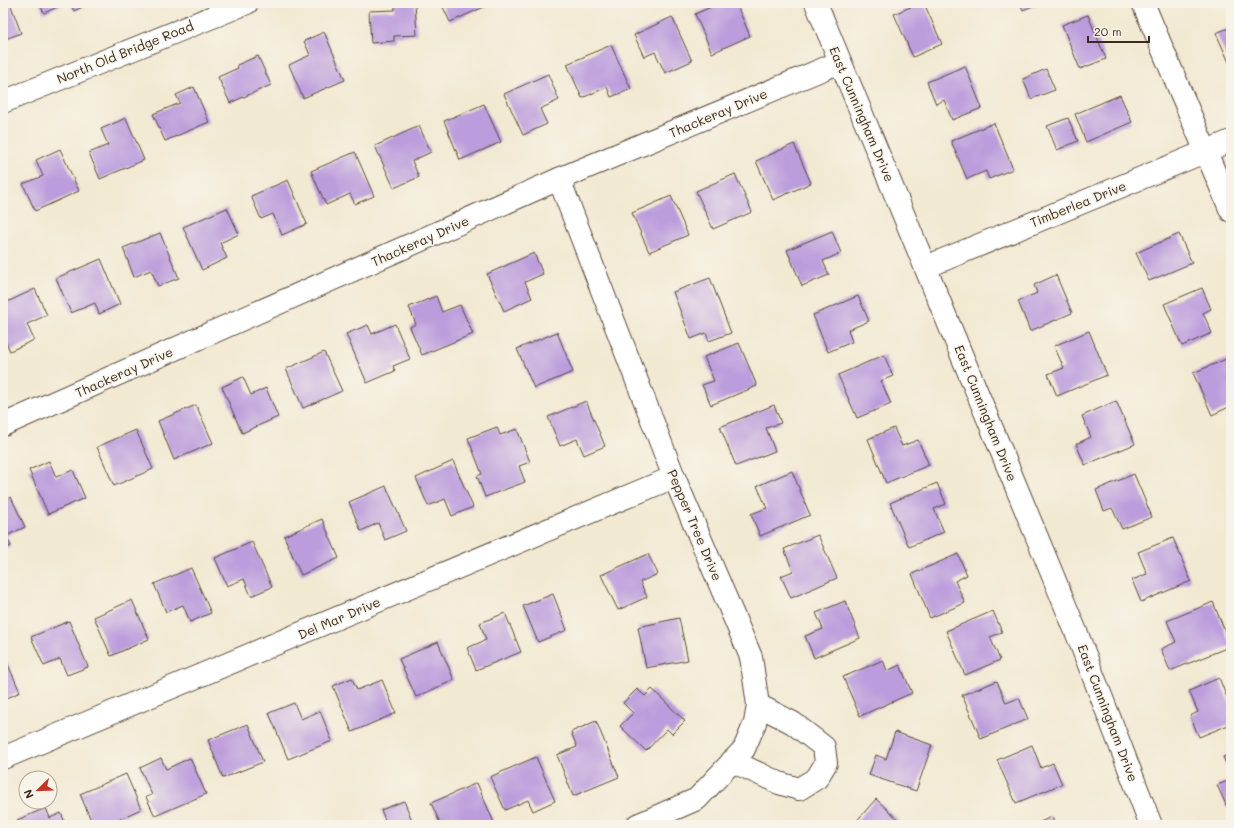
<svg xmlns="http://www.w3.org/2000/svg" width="1234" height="828" font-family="Mali,sans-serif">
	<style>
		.building { fill: #bb9cdc }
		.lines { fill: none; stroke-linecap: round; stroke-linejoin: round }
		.street-casing { stroke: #564739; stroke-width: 24 }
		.secondary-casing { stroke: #564739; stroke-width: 24 }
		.street { stroke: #fff; stroke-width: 22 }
		.secondary { stroke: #fff; stroke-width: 22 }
		.labels { text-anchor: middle; stroke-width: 3; stroke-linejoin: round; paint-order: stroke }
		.street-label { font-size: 13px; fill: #3b2a1e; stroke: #f7f3e8 }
	</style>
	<rect width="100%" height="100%" fill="#f7f3e8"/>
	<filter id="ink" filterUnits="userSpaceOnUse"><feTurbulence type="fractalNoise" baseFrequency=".025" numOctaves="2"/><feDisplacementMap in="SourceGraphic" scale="8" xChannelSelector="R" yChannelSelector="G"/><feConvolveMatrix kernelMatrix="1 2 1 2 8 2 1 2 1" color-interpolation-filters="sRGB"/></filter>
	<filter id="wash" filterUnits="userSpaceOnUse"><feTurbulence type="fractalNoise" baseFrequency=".012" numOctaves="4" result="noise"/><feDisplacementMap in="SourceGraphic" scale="16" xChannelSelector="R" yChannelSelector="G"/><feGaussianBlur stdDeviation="0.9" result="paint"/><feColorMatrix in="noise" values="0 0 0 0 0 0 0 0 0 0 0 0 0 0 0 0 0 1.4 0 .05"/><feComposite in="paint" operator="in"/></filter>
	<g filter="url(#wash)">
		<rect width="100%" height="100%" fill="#f2e9d2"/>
		<g id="blocks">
			<g class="building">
				<path d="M3,3H10L21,33L3,40Z"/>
				<path d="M39,3H66L44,13Z"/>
				<path d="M70,3H91L74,11Z"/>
				<path d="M395,3H415L417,35L394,36V41L371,43L369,11L395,10Z"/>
				<path d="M441,3H490L491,4L450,22Z"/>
				<path d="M720,3H736L750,36L712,53L695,14Z"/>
				<path d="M920,3H924L942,44L913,57L894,14Z"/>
				<path d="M1020,3H1040L1023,10Z"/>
				<path d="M1088,15L1106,59L1080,69L1062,25Z"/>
				<path d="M672,17L692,61L665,73L655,52L644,57L634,35Z"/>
				<path d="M1231,27V67L1216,33Z"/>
				<path d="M324,32L345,80L303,98L289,65L310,55L304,41Z"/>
				<path d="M611,45L631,89L611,97L607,87L582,98L567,64Z"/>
				<path d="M258,56L271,85L230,103L218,77L238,68L237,65Z"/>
				<path d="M965,66L982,108L952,120L944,100L936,104L927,82Z"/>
				<path d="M1046,69L1055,90L1031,99L1023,79Z"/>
				<path d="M548,74L559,100L540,109L547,124L523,135L504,94Z"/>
				<path d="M194,87L209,122L165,141L153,114L180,103L176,95Z"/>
				<path d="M1120,95L1132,122L1086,142L1075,114Z"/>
				<path d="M484,104L501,142L460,160L444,121Z"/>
				<path d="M126,118L144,160L100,179L89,153L108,145L101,129Z"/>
				<path d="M1068,118L1078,141L1057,150L1047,126Z"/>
				<path d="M994,123L1013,169L989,179L986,171L967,179L951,141Z"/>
				<path d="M419,126L431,152L412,161L419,177L394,188L375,146Z"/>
				<path d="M794,144L811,183L773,200L756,161Z"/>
				<path d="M60,149L79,191L35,211L23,184L43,176L36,160Z"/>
				<path d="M355,152L374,196L355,204L350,194L326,205L311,171Z"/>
				<path d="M735,174L752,212L713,229L696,191Z"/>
				<path d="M288,180L307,224L282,235L273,214L261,219L251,196Z"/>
				<path d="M671,196L688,235L649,252L632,213Z"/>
				<path d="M227,208L239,234L220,243L227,258L202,270L183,227Z"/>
				<path d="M832,231L841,253L823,261L829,275L802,286L787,250Z"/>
				<path d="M160,233L179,278L158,286L151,270L134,277L123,248Z"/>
				<path d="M1179,234L1192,263L1149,281L1136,253Z"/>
				<path d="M534,253L543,274L525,282L532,298L504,311L487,274Z"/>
				<path d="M101,259L120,304L99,314L95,303L71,313L56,278Z"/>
				<path d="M1056,275L1072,313L1030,331L1018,301L1037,293L1034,285Z"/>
				<path d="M710,278L731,333L709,341L706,333L691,339L673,292Z"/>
				<path d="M1202,288L1211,309L1203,313L1212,333L1182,346L1164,304Z"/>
				<path d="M35,289L47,315L27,324L34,340L10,351L3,336V304Z"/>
				<path d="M436,296L442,312L460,305L473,334L422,355L410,327L416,324L409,307Z"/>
				<path d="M858,296L869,321L848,330L852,342L828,352L813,315Z"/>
				<path d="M395,324L410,359L393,366L395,371L367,383L346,334L368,325L372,334Z"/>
				<path d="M1089,331L1107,375L1057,396L1048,374L1064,368L1054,346Z"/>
				<path d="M557,332L573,372L534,388L517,349Z"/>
				<path d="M739,343L757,386L711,405L702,385L714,381L704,357Z"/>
				<path d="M324,352L342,391L303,408L286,369Z"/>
				<path d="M884,355L893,376L881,381L891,404L857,418L838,375Z"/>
				<path d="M1231,357V406L1212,415L1193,373Z"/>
				<path d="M243,377L251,395L266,388L278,417L242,433L222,387Z"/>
				<path d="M586,401L605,446L584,455L577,439L560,446L548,417Z"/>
				<path d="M1116,401L1135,444L1085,465L1076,444L1091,437L1082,416Z"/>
				<path d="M196,405L213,443L174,460L158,421Z"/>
				<path d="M774,405L781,423L766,428L775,451L736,466L720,427Z"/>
				<path d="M497,427L500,435L517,429L530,462L519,466L525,482L485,497L477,476L482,474L468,438Z"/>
				<path d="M894,428L902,446L918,440L929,465L886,483L868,439Z"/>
				<path d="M136,430L153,469L114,486L97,447Z"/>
				<path d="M49,461L56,477L73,470L85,498L48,514L29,470Z"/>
				<path d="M453,461L473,507L452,516L445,499L428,506L416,478Z"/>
				<path d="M792,471L810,515L760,536L751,514L767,508L757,486Z"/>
				<path d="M1134,474L1152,517L1122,529L1112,508L1104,511L1096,490Z"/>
				<path d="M937,483L946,504L934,509L944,532L909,547L890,503Z"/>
				<path d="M386,486L406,531L385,540L378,523L361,531L349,502Z"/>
				<path d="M11,497L25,527L6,536L11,546L3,550V501Z"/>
				<path d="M322,519L339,558L301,575L284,536Z"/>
				<path d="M818,535L837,578L791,598L781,576L793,571L784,549Z"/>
				<path d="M1173,538L1191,581L1141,602L1132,580L1147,574L1138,552Z"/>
				<path d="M252,542L272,587L251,596L244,579L227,586L215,558Z"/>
				<path d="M648,554L658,574L640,582L647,597L618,610L601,575Z"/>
				<path d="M958,554L967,575L955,581L965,603L930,618L912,574Z"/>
				<path d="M191,568L211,613L190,622L183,605L166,612L154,584Z"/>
				<path d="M553,594L567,630L538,642L523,606Z"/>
				<path d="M132,600L149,639L111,656L94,617Z"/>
				<path d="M845,601L860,638L814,658L805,636L823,629L816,613Z"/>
				<path d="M1213,602L1231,646L1170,671L1161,649L1176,642L1167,621Z"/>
				<path d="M993,611L1002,632L990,637L1000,660L965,675L946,631Z"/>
				<path d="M505,613L521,652L476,670L467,648L486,640L480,623Z"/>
				<path d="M679,618L688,660L646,668L638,627Z"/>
				<path d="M69,621L88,667L67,675L60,659L44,666L31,637Z"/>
				<path d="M438,642L454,680L416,697L399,659Z"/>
				<path d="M3,653L20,692L3,700Z"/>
				<path d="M883,660L887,671L900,665L912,693L860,716L843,677Z"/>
				<path d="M352,678L357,690L382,680L396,713L352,732L333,686Z"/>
				<path d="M1219,678L1231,707V724L1199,737L1190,716L1198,712L1189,691Z"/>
				<path d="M997,681L1006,703L1019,698L1028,719L981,739L962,695Z"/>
				<path d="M637,689L645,696L652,689L685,721L672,734L667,729L646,751L620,726L633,713L623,703Z"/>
				<path d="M294,703L301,719L320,711L332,741L288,759L269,713Z"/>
				<path d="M596,721L619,777L573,796L557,755L577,747L571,732Z"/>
				<path d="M248,724L263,762L223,778L208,740Z"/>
				<path d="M895,732L932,745L916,791L869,775L876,755L886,759Z"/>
				<path d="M1032,745L1041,768L1053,763L1062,784L1016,803L997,760Z"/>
				<path d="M1231,754V775L1223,757Z"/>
				<path d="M536,757L555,801L533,811L528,800L505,810L490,777Z"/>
				<path d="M161,758L166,769L190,758L206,794L155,816L146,797L152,795L140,768Z"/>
				<path d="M126,774L141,809L106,825H93L80,794Z"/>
				<path d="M1231,780V805L1227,807L1217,785Z"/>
				<path d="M477,783L495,825H441L431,803Z"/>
				<path d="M876,799L904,825H853Z"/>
				<path d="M404,801L414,825H387L381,810Z"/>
				<path d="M46,808L50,818L61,813L66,825H19L17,820Z"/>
				<path d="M1052,817L1055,825H1033Z"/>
			</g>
		</g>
	</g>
	<g filter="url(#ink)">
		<use href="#blocks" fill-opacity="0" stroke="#564739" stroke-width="1"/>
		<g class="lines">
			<defs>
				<g id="street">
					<path d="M1143,3L1231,211"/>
					<path d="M3,102L247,3"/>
					<path d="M559,179L674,477L751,657L758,705L755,723L744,749L697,799L637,825"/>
					<path d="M926,267L1231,141"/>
					<path d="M3,425L559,179L840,62"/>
					<path d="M3,758L674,477"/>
					<path d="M732,761L779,783L799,789L817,778L826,763L824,747L793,723L758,705"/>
				</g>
				<path id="secondary" d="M816,3L1077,634L1151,825"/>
			</defs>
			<use href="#street" class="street-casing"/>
			<use href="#secondary" class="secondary-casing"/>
			<use href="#street" class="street"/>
			<use href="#secondary" class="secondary"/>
		</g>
	</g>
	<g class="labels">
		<g class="street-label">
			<text transform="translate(125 52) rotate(-22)" y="5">North Old Bridge Road</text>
			<text transform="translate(718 113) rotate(-23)" y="5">Thackeray Drive</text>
			<text transform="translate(862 114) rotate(67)" y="5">East Cunningham Drive</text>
			<text transform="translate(1078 204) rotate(-22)" y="5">Timberlea Drive</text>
			<text transform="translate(420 241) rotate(-24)" y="5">Thackeray Drive</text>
			<text transform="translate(124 372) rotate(-24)" y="5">Thackeray Drive</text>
			<text transform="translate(986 413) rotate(68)" y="5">East Cunningham Drive</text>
			<text transform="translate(695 525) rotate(67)" y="5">Pepper Tree Drive</text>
			<text transform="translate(339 618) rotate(-23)" y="5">Del Mar Drive</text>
			<text transform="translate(1108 713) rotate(69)" y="5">East Cunningham Drive</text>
		</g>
	</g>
	<rect width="1234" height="828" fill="none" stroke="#f7f3e8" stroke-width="16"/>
	<g transform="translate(38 790) rotate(247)"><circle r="19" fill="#f7f3e8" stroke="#aca397"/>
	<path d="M0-3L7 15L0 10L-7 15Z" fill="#c8321e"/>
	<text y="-6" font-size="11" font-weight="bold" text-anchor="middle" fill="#3b2a1e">N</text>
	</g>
	<path d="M1088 36v6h61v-6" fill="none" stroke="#3b2a1e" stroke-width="2"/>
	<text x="1094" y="36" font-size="12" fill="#3b2a1e" stroke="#f7f3e8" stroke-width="3" paint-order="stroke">20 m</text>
</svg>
